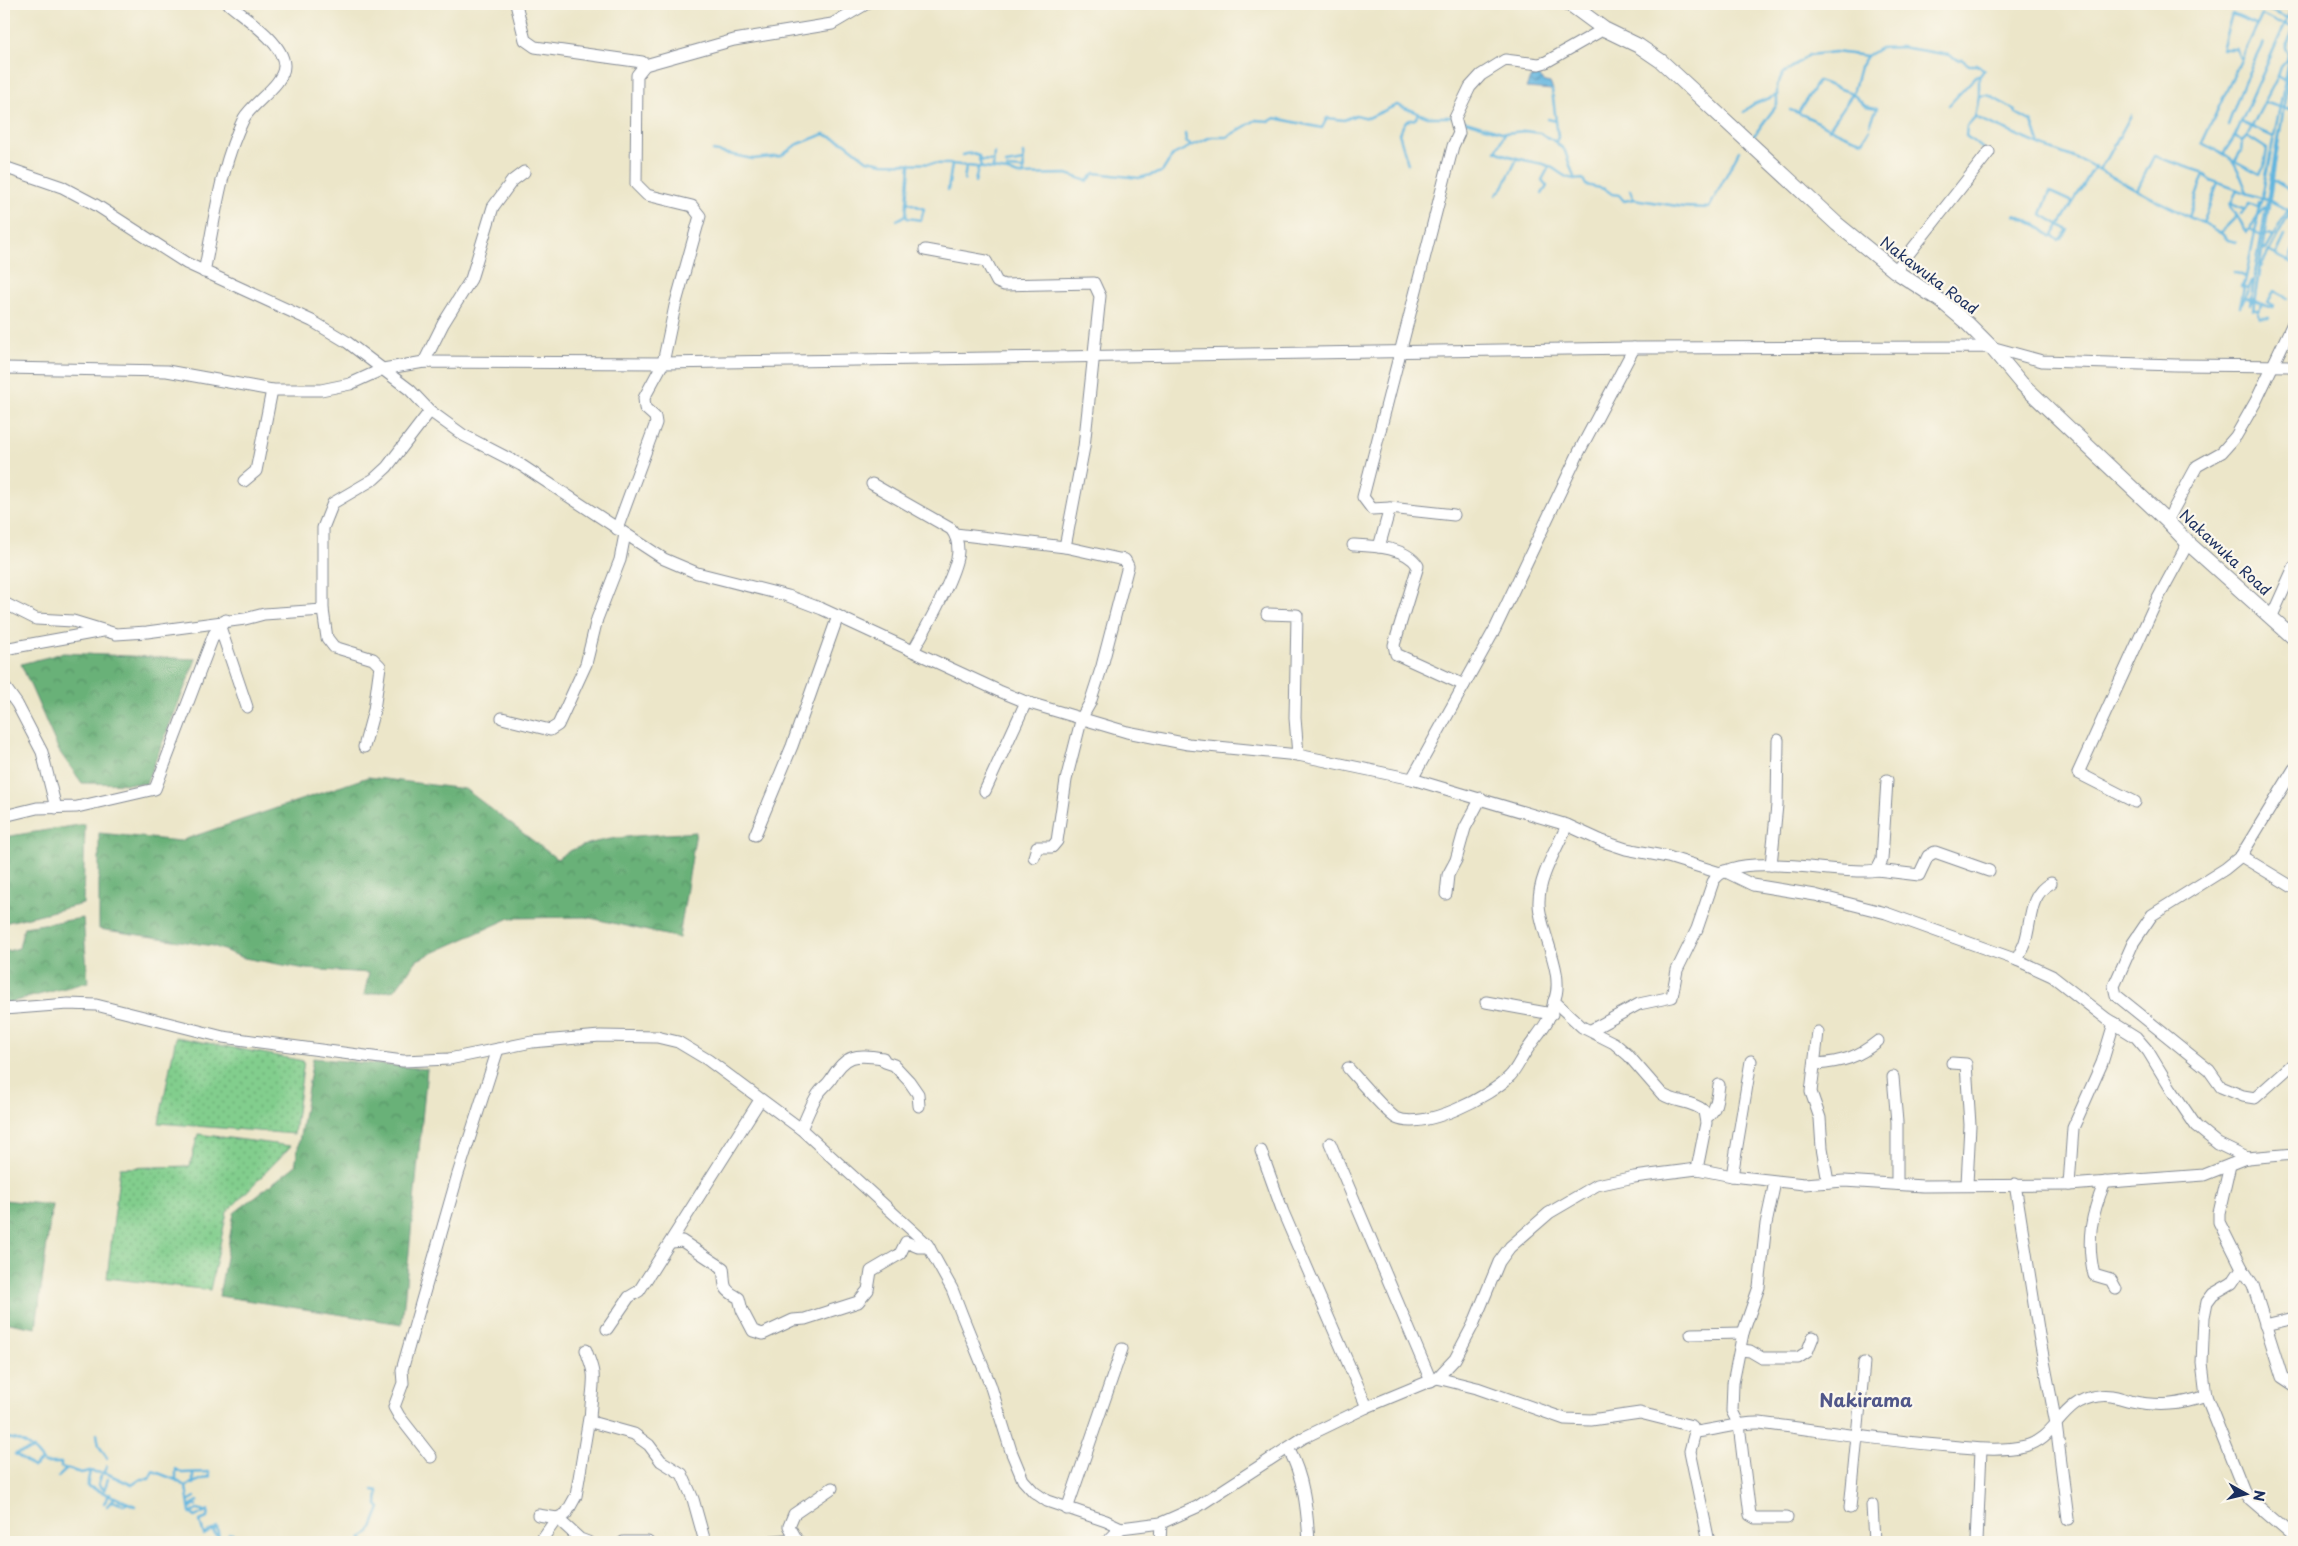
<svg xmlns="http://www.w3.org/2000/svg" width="2298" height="1546" font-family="'Playpen Sans',sans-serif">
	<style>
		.grass { fill: url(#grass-dots); stroke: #4e7e76 }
		.forest { fill: url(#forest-crowns); stroke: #42706b }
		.water { fill: url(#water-waves); stroke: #40729e }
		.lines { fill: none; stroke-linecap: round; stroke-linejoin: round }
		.stream { stroke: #64b6df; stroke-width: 2.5 }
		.minor-casing { stroke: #848a94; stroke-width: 13 }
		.major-casing { stroke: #848a94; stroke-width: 16 }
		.minor { stroke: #fff; stroke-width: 11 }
		.major { stroke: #fff; stroke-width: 14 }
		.labels { text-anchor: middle; stroke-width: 4.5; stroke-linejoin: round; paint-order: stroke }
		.street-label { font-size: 15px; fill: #1b2f5e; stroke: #fbf7ec }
		.quarter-label { font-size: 18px; font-weight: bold; fill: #51578a; stroke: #fbf7ec }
	</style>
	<defs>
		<pattern id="grass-dots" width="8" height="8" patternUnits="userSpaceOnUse" patternTransform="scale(1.25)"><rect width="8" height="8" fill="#82ce8d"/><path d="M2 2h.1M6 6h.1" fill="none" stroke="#6aa876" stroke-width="1.8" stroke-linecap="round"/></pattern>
		<pattern id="forest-crowns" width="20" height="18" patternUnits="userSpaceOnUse" patternTransform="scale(1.25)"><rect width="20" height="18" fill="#69b178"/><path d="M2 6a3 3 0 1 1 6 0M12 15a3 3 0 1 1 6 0" fill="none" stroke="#569066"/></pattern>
		<pattern id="water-waves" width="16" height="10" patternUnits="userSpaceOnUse" patternTransform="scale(1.25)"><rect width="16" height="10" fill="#64b6df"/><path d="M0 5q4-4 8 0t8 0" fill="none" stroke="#5294b8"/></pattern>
	</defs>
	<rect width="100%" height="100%" fill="#fbf7ec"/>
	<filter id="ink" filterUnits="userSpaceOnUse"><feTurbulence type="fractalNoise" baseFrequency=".02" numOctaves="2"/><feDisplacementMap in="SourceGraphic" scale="10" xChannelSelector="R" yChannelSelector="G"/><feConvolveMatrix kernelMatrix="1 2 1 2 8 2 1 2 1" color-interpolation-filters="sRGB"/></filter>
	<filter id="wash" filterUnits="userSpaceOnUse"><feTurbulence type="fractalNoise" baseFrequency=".0096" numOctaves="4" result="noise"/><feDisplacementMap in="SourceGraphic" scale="20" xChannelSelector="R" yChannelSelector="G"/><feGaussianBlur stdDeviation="1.12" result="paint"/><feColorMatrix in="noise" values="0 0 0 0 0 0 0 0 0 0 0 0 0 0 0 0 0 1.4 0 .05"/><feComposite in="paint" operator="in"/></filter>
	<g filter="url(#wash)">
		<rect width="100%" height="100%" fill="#ece6c9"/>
		<g class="grass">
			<path d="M176,1037L304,1061L294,1134L159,1123Z"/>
			<path d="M198,1134L291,1146L227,1212L210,1290L107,1278L120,1168L190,1166Z"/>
		</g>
		<g class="forest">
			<path d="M63,653L196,659L146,784L82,783L59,751L21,664Z"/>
			<path d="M368,777L465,789L557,859C590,833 655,836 696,832L679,938L586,917L510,918L417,960L395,990L364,995L369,973L306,969L244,958L213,946L99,929V833L180,841Z"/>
			<path d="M85,824L83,904L4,923V837Z"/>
			<path d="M83,918L88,982L4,1004V952L19,948L24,927Z"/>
			<path d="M313,1058L427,1069L402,1324L219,1296L234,1213L295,1166Z"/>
			<path d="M4,1200L52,1205L36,1328L4,1322Z"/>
		</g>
		<path class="water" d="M1538,75L1545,82L1550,83L1553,90L1526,88L1530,78Z"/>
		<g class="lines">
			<g class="stream">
				<path d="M2270,4L2267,9L2287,18"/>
				<path d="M2293,4L2285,24L2294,28"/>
				<path d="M2240,58L2236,49H2222L2232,14L2258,25"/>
				<path d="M2287,60L2288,54L2285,48L2294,28"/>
				<path d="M2278,76L2281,67L2287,60"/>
				<path d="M1552,90L1558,137L1556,142L1565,151L1575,180"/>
				<path d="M2264,102L2289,110L2294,99"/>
				<path d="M1949,105L1977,75L1979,77"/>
				<path d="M1790,110C1816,118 1836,135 1863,141L1870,129"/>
				<path d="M2289,110L2294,113"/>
				<path d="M1744,112C1756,99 1764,102 1777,95"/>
				<path d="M1798,113L1818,81L1852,93L1865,106L1877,108L1870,125"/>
				<path d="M1975,117L1979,96"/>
				<path d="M1459,119C1475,124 1489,128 1505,133L1496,151C1511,158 1527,161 1543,164C1558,167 1563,182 1583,179L1586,185L1605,189L1612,194L1619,195L1624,201L1634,199L1683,207L1709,208L1739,151"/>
				<path d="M1548,119L1556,121"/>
				<path d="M2241,122L2274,137"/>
				<path d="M2228,125L2244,82L2263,43"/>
				<path d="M1829,129L1853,93L1860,67L1867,56"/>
				<path d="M1505,133L1525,131L1540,133L1556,142"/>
				<path d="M1185,134L1186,142L1192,146"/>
				<path d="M2235,136L2242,141L2241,151L2235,161L2260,174L2264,167L2267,149L2247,136L2242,141"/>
				<path d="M2247,136L2278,76L2294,86"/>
				<path d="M1752,138L1777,105V85L1784,73L1809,55L1835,52L1867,56L1880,48L1901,47L1949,55L1959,60L1961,59L1969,65H1978L1984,70L1979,77V96L1988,95L2015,110L2016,113L2032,122L2040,145L2085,162L2137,190L2154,156L2202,172L2210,180L2272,202L2294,213"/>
				<path d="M1985,150L1966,136L1967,126L1975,117L2040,145"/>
				<path d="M713,151L753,159L781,156L796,145L824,134L845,143L867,160L883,163L952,164L1008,171L1018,175L1067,174L1087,181L1095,173L1139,178L1162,172L1173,155L1193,145L1211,137H1227L1256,120L1270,121L1275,118L1322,128L1327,118L1344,120L1356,115L1368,118L1397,105L1428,117H1451"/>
				<path d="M1023,153L1024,175"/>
				<path d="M2223,154L2235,136L2285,24L2278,23L2262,15L2202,143C2210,148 2223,152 2230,158C2238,165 2243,184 2248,194"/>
				<path d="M963,155L970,153L979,156L981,168"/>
				<path d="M979,160L993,161"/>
				<path d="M1006,164L1023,161"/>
				<path d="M1408,164L1399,133L1406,121L1415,119L1418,114"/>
				<path d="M1007,168L1022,169"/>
				<path d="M993,169L994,153"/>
				<path d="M2099,169L2107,159L2131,115"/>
				<path d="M964,180L966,167"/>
				<path d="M2273,180L2294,193"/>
				<path d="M975,182L978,168"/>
				<path d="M948,190L952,164"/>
				<path d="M1630,190L1633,198"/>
				<path d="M2137,190L2189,217L2204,174"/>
				<path d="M2237,190L2230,205L2247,232L2265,207"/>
				<path d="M1542,194L1547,186L1542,180L1549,167"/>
				<path d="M1496,195L1503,187L1517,159"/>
				<path d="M2231,203L2245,209"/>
				<path d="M2241,214L2249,203L2258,207L2259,202"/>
				<path d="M906,215L907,218L921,220L924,209L907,202"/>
				<path d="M2015,215L2038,226L2052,237L2095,166"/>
				<path d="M2189,217L2203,223L2218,183"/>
				<path d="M897,220L906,215L910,165"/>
				<path d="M2204,223L2220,233L2237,216"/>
				<path d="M2250,229L2263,236L2268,234L2273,236"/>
				<path d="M2221,233L2228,240L2236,242"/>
				<path d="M2053,237L2059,240L2068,230L2041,214L2050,192L2072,202"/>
				<path d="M2263,249L2265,250L2288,210"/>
				<path d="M2270,252L2294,264"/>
				<path d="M2276,255L2285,236"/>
				<path d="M2289,261L2294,247"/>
				<path d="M2261,266L2291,211"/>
				<path d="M2234,272L2246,277"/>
				<path d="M2244,282L2241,286L2249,288"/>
				<path d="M2245,297L2272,308L2273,305L2268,302L2274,291L2287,298"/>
				<path d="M2253,299L2250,304L2279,130"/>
				<path d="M2242,303L2252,281"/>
				<path d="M2263,304L2258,311L2260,318H2269"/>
				<path d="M2240,307L2290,56"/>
				<path d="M2259,310H2253L2294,39"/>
				<path d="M97,1434L99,1446L107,1458"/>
				<path d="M4,1438C22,1438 34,1448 44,1463H61V1467L81,1473L89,1471L108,1474L132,1485L141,1479H149L153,1471L176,1480L186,1487L190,1512L195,1517L208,1510L207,1518L200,1521L204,1535L212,1530L219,1538L220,1542"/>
				<path d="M34,1449L15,1454L33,1467L42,1460"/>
				<path d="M90,1471L87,1486C104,1493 118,1498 135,1506"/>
				<path d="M103,1473L107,1466"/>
				<path d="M193,1474V1484"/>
				<path d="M101,1476L98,1485L104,1490L108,1479"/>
				<path d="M58,1477L67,1469"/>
				<path d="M176,1480V1469L182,1473L209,1472L210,1476L185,1486"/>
				<path d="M112,1501L124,1505L128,1503"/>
				<path d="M188,1501L195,1497"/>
				<path d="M104,1503L110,1494"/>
				<path d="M107,1506L115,1497"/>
				<path d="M189,1506L198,1501"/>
				<path d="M189,1508L196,1505"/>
				<path d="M192,1513L198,1509L204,1511"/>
				<path d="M213,1531L217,1527L219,1538"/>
				<path d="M228,1541L229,1534H233L232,1536"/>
				<path d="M228,1541L236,1537"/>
				<path d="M365,1542L361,1538L370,1533L380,1508L377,1505L378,1491L373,1490"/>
			</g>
		</g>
	</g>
	<g filter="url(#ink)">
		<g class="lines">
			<defs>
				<g id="minor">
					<path d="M516,4L525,40L535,47L642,62L645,65"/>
					<path d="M4,167L62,187L96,205L186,263L312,321L347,342L410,390L430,411L463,435L521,465L664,559L697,573L788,596L822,609L999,691L1026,702L1127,732L1188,744L1298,755L1412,779L1567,825L1602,841L1626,849L1668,857L1720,873L1724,871L1753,885L1815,895L1886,913L2017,960L2052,976L2107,1019L2136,1037L2148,1051L2171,1089L2196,1126L2218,1144L2247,1158"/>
					<path d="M925,250L986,261L997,282L1004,285L1094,283L1100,296L1084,447L1065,547L1119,559L1125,560L1128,566L1102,666L1090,703L1082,717L1066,780L1057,841L1052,847H1037L1034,857"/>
					<path d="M1895,271L1989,152"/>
					<path d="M204,272C215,220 220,166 244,118C253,102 285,84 284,65C283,42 245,18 229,4"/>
					<path d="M424,362L443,324L471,279L493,207L512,181L524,172"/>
					<path d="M4,368L167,371L272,390H321L350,384L383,369L424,362L663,363L1634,348L1991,347L2042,361L2176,365L2294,366"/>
					<path d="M244,481L256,471L272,390"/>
					<path d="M872,484L951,529C956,535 958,542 958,551C957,574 925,630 913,651"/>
					<path d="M1454,515L1390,508L1372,509L1363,497L1453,146L1459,133L1455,118L1470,87L1481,75L1505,60L1539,64L1546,62L1604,29"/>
					<path d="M2167,521L2197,466L2222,452L2236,436L2256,401L2294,321"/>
					<path d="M617,529L656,423L655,417L645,408L644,398L663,363L675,306L700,216L692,206L647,195L636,184L637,75L645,65L734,40L832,24L866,4"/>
					<path d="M955,534L1065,547"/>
					<path d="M1353,545C1374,546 1406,547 1418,566L1394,645L1396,654L1464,685"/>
					<path d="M1379,547L1390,508"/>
					<path d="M4,603L36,619L73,621L116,634L147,632L245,619L264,614L323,610"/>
					<path d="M1267,614L1297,615L1295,718L1298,755"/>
					<path d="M2271,618L2294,567"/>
					<path d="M220,627L247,707"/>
					<path d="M4,649L103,631"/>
					<path d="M4,686L17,704L42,752L56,808"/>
					<path d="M502,718L550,730L558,725L586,664L597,619L620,560L625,534"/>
					<path d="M364,747L374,710L380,666L373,659L334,647L327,638L323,610V528L333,503L374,479L387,467L430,411"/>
					<path d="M2294,769L2241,856L2225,869L2152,915L2133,943L2114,986L2116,995L2209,1070L2221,1087L2243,1096L2255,1098L2294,1063"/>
					<path d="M1412,779L1495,629L1579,452L1634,348"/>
					<path d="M985,791L1026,702"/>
					<path d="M2135,802L2078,773L2156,602L2188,543"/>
					<path d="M4,816L37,808L77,807L155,789L214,634L226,620"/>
					<path d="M1567,825C1557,849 1538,877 1539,904C1540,933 1566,974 1554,1001L1582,1027L1614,1043L1628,1055L1662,1094C1675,1103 1691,1100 1704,1111L1706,1123L1697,1169"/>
					<path d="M755,835L792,746L838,616"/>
					<path d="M2241,856L2294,888"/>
					<path d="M1771,865L1777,805L1778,740"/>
					<path d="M1877,870L1919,875L1928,856L1935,852L1989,871"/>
					<path d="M1446,894L1448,875L1456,860L1465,828L1481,798"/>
					<path d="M2017,960C2019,954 2023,948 2025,942C2032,921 2028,895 2051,883"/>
					<path d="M1486,1002L1552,1014"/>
					<path d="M4,1009L68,1004L96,1005L223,1037L403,1061L449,1059L532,1042L600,1036L657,1037L678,1042L708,1060L801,1129L927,1244L952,1289L962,1315L990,1384L1011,1451L1023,1480L1034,1492L1047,1501L1106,1521L1121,1528L1161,1523L1197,1507L1303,1438L1367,1407L1437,1378L1455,1359L1473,1325L1499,1262L1510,1247L1549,1213L1597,1185L1634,1177L1697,1169L1732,1176L1804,1184L1844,1181L1923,1186L2069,1185L2204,1175L2247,1158L2294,1154"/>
					<path d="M1591,1030L1639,1004L1672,997L1677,970L1697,929L1713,882C1731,847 1842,877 1877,870L1882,860L1887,780"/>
					<path d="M1818,1032L1811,1092L1820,1118L1822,1148L1828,1182"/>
					<path d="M1952,1063L1966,1064L1970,1125L1967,1184"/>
					<path d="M1816,1064C1842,1062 1857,1058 1878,1041"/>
					<path d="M1348,1068C1356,1077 1388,1114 1396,1118C1424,1131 1491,1096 1510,1076C1517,1069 1521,1058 1527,1050C1538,1033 1551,1022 1554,1001"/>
					<path d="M1893,1077L1897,1122V1184"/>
					<path d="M1707,1117C1717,1110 1717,1097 1719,1085"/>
					<path d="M801,1129C807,1117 811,1104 818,1094C822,1088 828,1084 831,1079C846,1054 855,1054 883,1058L885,1062L894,1065L909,1081L918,1094L919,1106"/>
					<path d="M1330,1143L1431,1381"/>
					<path d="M1261,1151L1283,1212L1367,1407"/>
					<path d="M2230,1165L2219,1213V1222L2242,1268L2232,1283L2213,1294L2207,1302L2204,1317L2202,1363L2206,1396L2244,1491L2251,1500L2294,1537"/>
					<path d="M1732,1176L1751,1061"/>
					<path d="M1775,1182L1766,1224L1759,1287L1743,1333L1733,1383L1732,1411L1739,1425L1750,1515L1755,1518H1787"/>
					<path d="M2105,1182C2091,1215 2086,1240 2094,1275L2111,1280L2116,1289"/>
					<path d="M2015,1184L2039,1335L2056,1424L2068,1519"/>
					<path d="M2069,1185L2073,1128L2102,1063L2114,1023"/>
					<path d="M672,1242L682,1241L723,1268C726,1285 720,1288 739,1298L742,1310L753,1331L763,1334L793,1320L805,1319L858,1302L868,1290L871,1271L900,1254L906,1242L918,1247H929"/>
					<path d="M2242,1268L2253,1285L2282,1377L2294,1385"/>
					<path d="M2265,1325L2294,1318"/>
					<path d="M607,1329L629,1297L639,1291L760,1100"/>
					<path d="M1691,1334L1743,1333"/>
					<path d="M586,1350C588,1357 592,1365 593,1373C595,1385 588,1415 591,1422L634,1434L649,1445L661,1461L682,1474L693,1499L705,1542"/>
					<path d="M1740,1350L1750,1351L1762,1358H1798L1807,1352L1813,1337"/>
					<path d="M1437,1378L1477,1388L1565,1419L1591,1420L1640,1413L1692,1426L1695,1432C1717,1430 1739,1422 1760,1423C1823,1431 1886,1441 1949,1446C1974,1448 1999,1452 2025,1446C2057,1438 2061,1400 2098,1396C2111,1394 2119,1398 2131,1401C2158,1407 2180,1405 2206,1396"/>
					<path d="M1695,1432L1690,1451L1709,1542"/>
					<path d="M1288,1448C1304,1477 1307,1509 1309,1542"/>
					<path d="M431,1457L399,1416L394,1407L403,1383L402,1370L458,1174L498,1049"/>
					<path d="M1872,1505L1874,1542"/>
					<path d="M1850,1508L1864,1363"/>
					<path d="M1067,1509L1122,1349"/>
					<path d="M538,1515L557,1518L580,1539L588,1542"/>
					<path d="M797,1540L789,1526L794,1514L832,1488"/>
					<path d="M540,1542L557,1518L566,1514L576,1496L589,1418"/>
					<path d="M623,1542H648"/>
					<path d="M765,1542L793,1539L800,1542"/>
					<path d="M1107,1542L1121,1528"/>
					<path d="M1160,1542L1161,1523"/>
					<path d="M1977,1542L1981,1450"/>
				</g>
				<path id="major" d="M1570,4L1604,29L1639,46L1661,61L1837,224L1895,271L1941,301L1967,323L1991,347L2021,383L2167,521L2188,543L2294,638"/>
			</defs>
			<use href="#minor" class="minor-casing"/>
			<use href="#major" class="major-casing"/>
			<use href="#minor" class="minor"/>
			<use href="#major" class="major"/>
		</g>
	</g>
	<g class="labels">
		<g class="street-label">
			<text transform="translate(1929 276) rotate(37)" y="5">Nakawuka Road</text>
			<text transform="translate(2225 553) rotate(43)" y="5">Nakawuka Road</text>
		</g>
		<g class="quarter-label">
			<text x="1866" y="1407">Nakirama</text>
		</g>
	</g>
	<rect width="2298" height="1546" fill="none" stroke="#fbf7ec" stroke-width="20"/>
	<g transform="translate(2246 1494) rotate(98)" stroke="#fbf7ec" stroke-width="4" paint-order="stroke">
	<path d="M0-4L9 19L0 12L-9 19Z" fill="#1b2f5e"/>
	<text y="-8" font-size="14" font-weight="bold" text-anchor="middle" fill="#1b2f5e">N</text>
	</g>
</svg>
